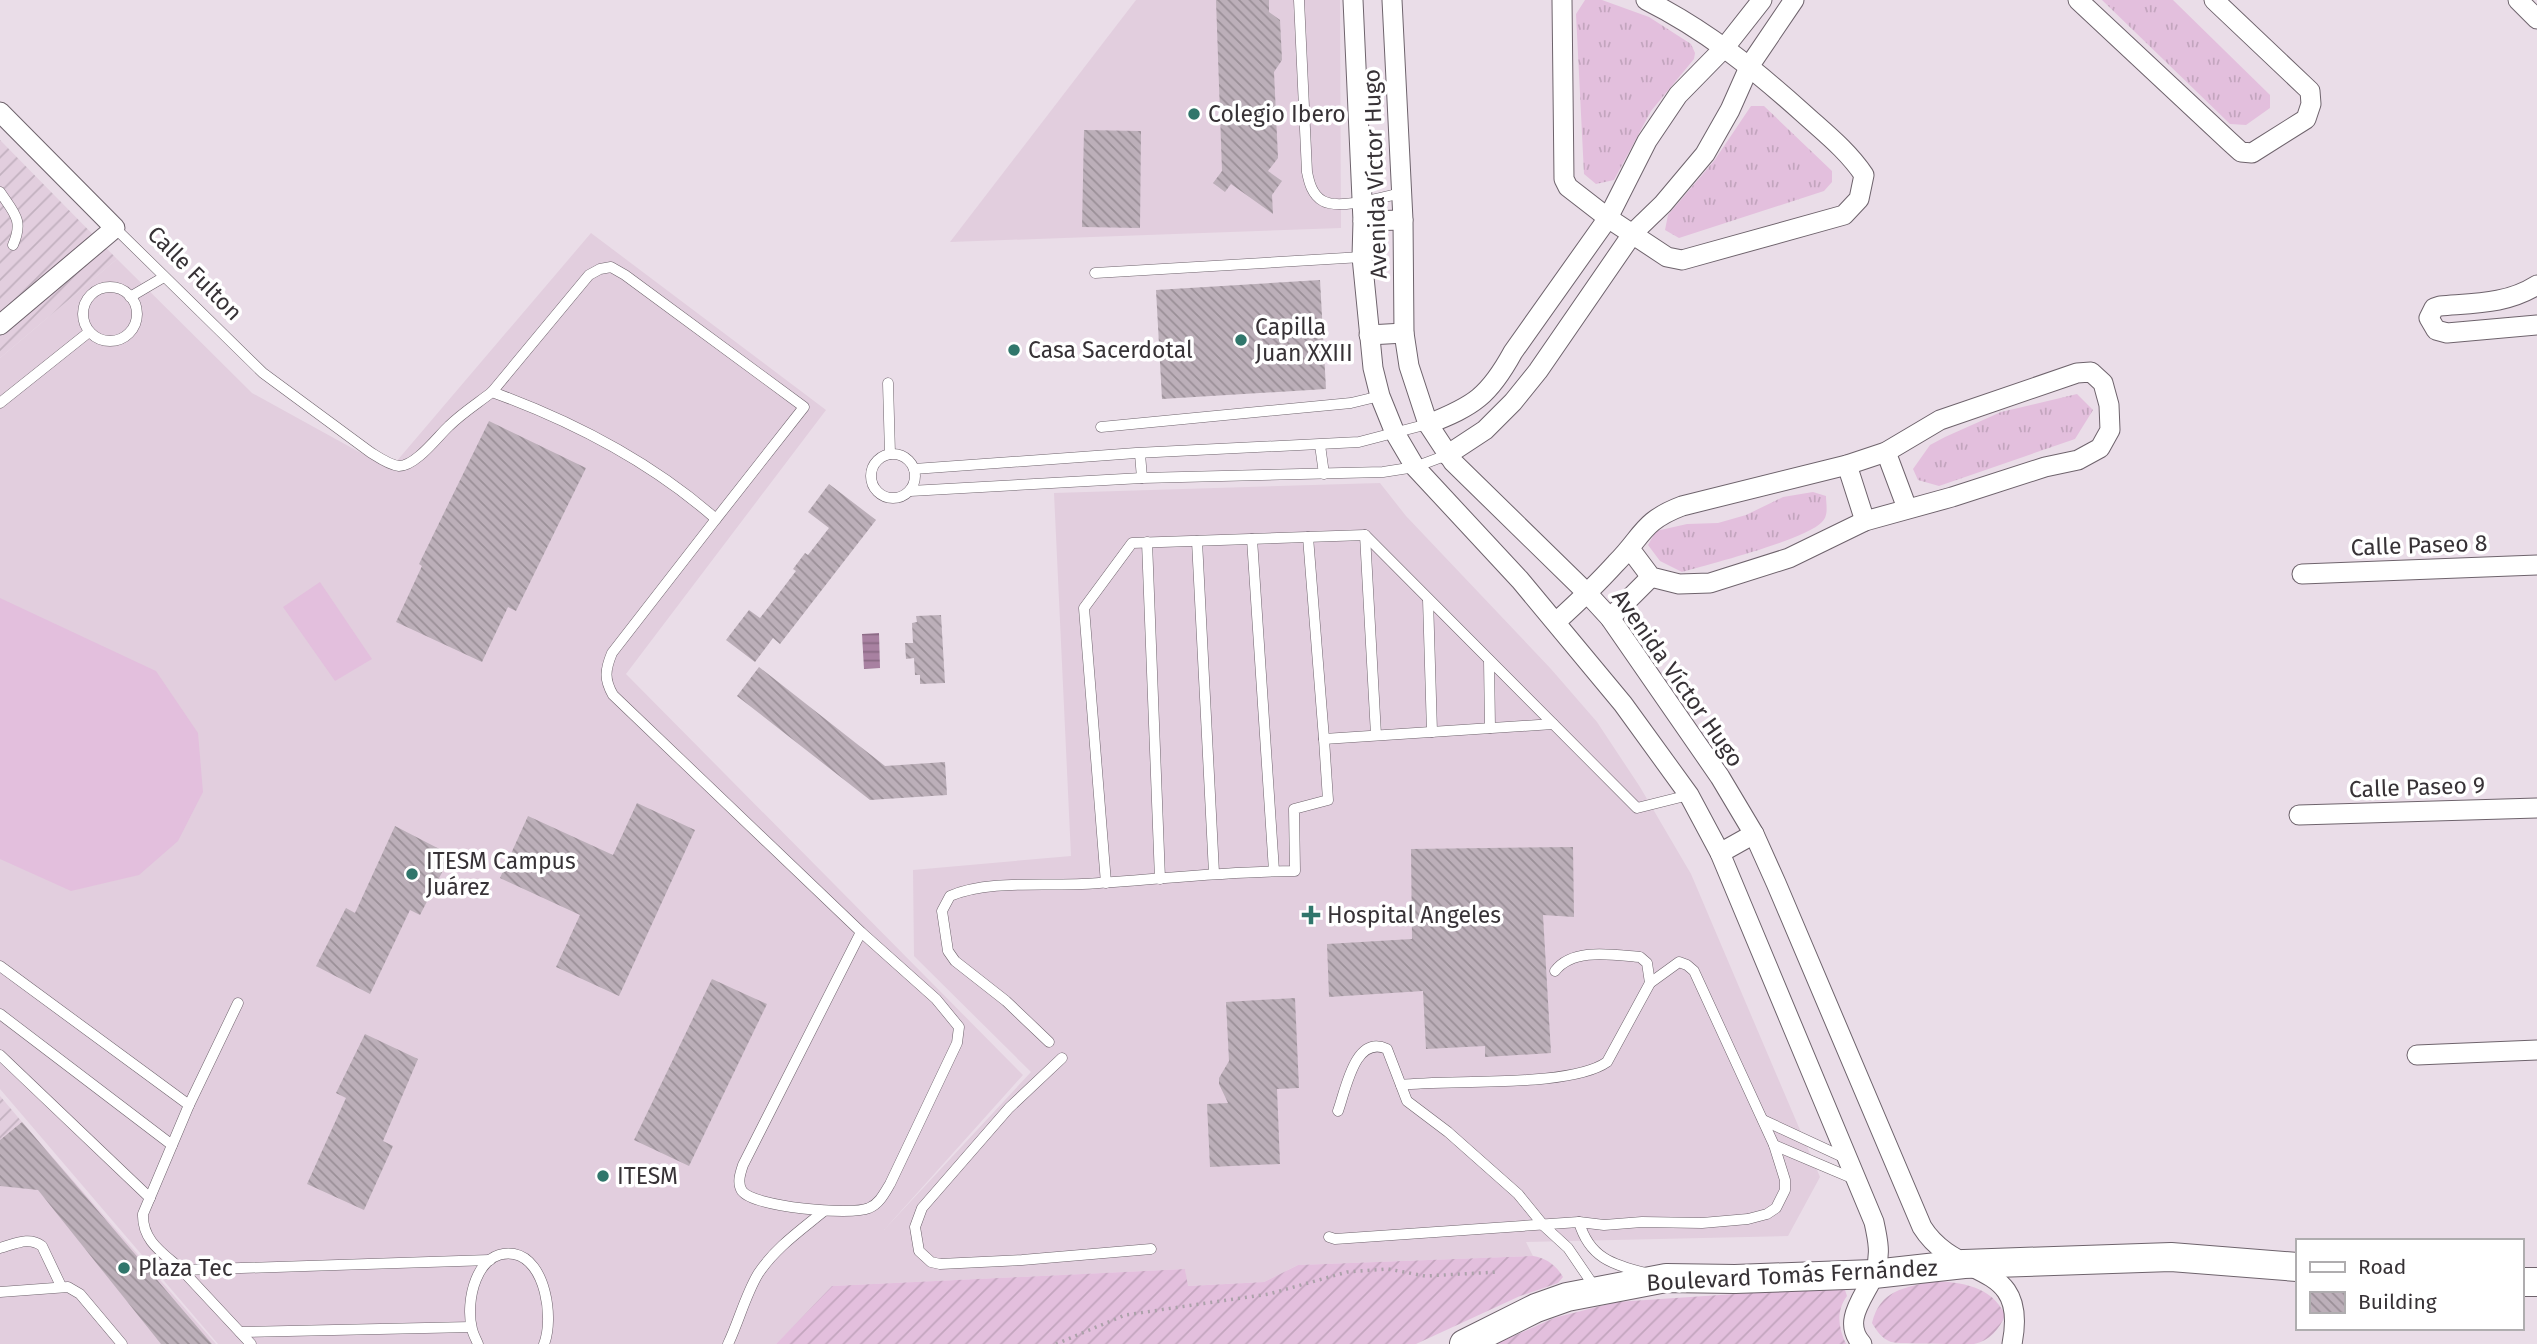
<svg xmlns="http://www.w3.org/2000/svg" width="2537" height="1344" font-family="'Fira Sans',sans-serif">
	<style>
		.built { fill: #e2cede }
		.industrial { fill: url(#industrial-furrows) }
		.grass { fill: url(#grass-tufts) }
		.garden { fill: url(#garden-furrows) }
		.pitch { fill: #e3bfdd }
		.water { fill: url(#water-rules) }
		.building { fill: url(#building-back-hatch) }
		.lines { fill: none; stroke-linecap: round; stroke-linejoin: round }
		.service-casing { stroke: #6e636c; stroke-width: 11 }
		.minor-casing { stroke: #6e636c; stroke-width: 21 }
		.secondary-casing { stroke: #6e636c; stroke-width: 30 }
		.path { stroke: #aca1aa; stroke-width: 3.5; stroke-dasharray: 2 5; stroke-linecap: butt }
		.service { stroke: #fff; stroke-width: 10 }
		.minor { stroke: #fff; stroke-width: 19 }
		.secondary { stroke: #fff; stroke-width: 28 }
		.poi-dot { fill: #30766b; stroke: #fff; stroke-width: 2.5 }
		.labels { text-anchor: middle; stroke-width: 7; stroke-linejoin: round; paint-order: stroke }
		.poi-label { font-size: 23px; fill: #373236; stroke: #fff; text-anchor: start }
		.street-label { font-size: 23px; fill: #373236; stroke: #fff }
	</style>
	<defs>
		<pattern id="industrial-furrows" width="10" height="10" patternUnits="userSpaceOnUse" patternTransform="scale(1.75)"><rect width="10" height="10" fill="#e2cede"/><path d="M-1 1l2-2M0 10L10 0M9 11l2-2" fill="none" stroke="#c2b1bf"/></pattern>
		<pattern id="grass-tufts" width="24" height="20" patternUnits="userSpaceOnUse" patternTransform="scale(1.75)"><rect width="24" height="20" fill="#e3bfdd"/><path d="M3 7l-1-3M5 7V3M7 7l1-3M15 17l-1-3M17 17v-4M19 17l1-3" fill="none" stroke="#c3a5be"/></pattern>
		<pattern id="garden-furrows" width="10" height="10" patternUnits="userSpaceOnUse" patternTransform="scale(1.75)"><rect width="10" height="10" fill="#e3bfdd"/><path d="M-1 1l2-2M0 10L10 0M9 11l2-2" fill="none" stroke="#c3a5be"/></pattern>
		<pattern id="water-rules" width="6" height="5" patternUnits="userSpaceOnUse" patternTransform="scale(1.75)"><rect width="6" height="5" fill="#a881a1"/><path d="M0 2.5h6" fill="none" stroke="#8a6a84"/></pattern>
		<pattern id="building-back-hatch" width="6" height="6" patternUnits="userSpaceOnUse" patternTransform="scale(1.75)"><rect width="6" height="6" fill="#bcafb9"/><path d="M-1 5l2 2M0 0l6 6M5-1l2 2" fill="none" stroke="#9a8f97"/></pattern>
	</defs>
	<rect width="100%" height="100%" fill="#eadde8"/>
	<g class="built">
		<path d="M1136,0H1340L1341,228L950,242Z"/>
		<path d="M591,233L826,410L626,674L1023,1075L884,1230L1031,1072L914,956L913,870L1071,856L1054,493L1380,483L1406,516L1551,669L1597,722L1640,787L1691,874L1820,1177L1788,1236L1526,1242L1533,1256L1298,1265L1264,1282L1187,1286L1185,1269L832,1286L776,1344H218L0,1089V358L117,259L252,393L390,469Z"/>
		<path d="M22,1122L216,1344H0V1140Z"/>
	</g>
	<g class="industrial">
		<path d="M0,140L117,259L0,358Z"/>
		<path d="M0,1096L22,1122L0,1140Z"/>
	</g>
	<g class="grass">
		<path d="M1585,0H1602L1649,17L1691,44L1695,53L1694,59L1651,111L1614,180L1596,184L1584,174L1576,14Z"/>
		<path d="M2102,0H2173L2270,95V108L2246,125L2230,124Z"/>
		<path d="M1751,106H1764L1832,171V182L1824,191L1679,238L1665,230L1668,215L1714,161Z"/>
		<path d="M2077,394L2093,410L2075,439L1939,486L1918,480L1913,469L1930,445L1945,437L2001,412Z"/>
		<path d="M1813,492L1826,496C1826,505 1829,515 1822,522C1805,540 1710,564 1682,572L1660,561L1648,545L1656,531L1687,524L1718,523L1746,515L1783,497Z"/>
	</g>
	<g class="garden">
		<path d="M1533,1256C1546,1258 1556,1265 1563,1277L1558,1283L1520,1296L1416,1344H776L832,1286L1185,1269L1188,1286L1264,1282L1298,1265Z"/>
		<path d="M1933,1281C1961,1282 1992,1286 2005,1315C2000,1329 1989,1341 1974,1344C1964,1344 1898,1344 1891,1342C1881,1338 1877,1331 1872,1323C1880,1290 1904,1288 1933,1281Z"/>
		<path d="M1838,1287L1845,1290L1847,1296C1836,1311 1838,1327 1846,1344H1496L1554,1318L1616,1302Z"/>
	</g>
	<g class="pitch">
		<path d="M320,582L372,659L335,681L283,607Z"/>
		<path d="M0,598L156,671L198,733L203,792L178,841L139,875L71,891L0,859Z"/>
	</g>
	<path class="water" d="M879,633L880,668L864,669L862,634Z"/>
	<g class="building">
		<path d="M1216,0H1269V12L1280,20L1282,60L1274,72L1278,158L1268,171L1282,181L1272,195L1273,214L1231,184L1225,192L1213,183L1222,171Z"/>
		<path d="M1084,130L1141,131L1140,228L1082,227Z"/>
		<path d="M1320,280L1326,389L1162,399L1156,290Z"/>
		<path d="M489,421L586,468L516,611L508,607L482,662L396,622L422,566L419,564Z"/>
		<path d="M829,484L876,520L780,644L773,638L755,662L726,640L749,610L760,618L796,571L793,569L805,553L808,555L829,528L808,512Z"/>
		<path d="M941,615L945,683L920,684V675H915L914,658L906,659L905,643H913L912,623L917,622L916,616Z"/>
		<path d="M759,667L885,766L945,762L947,795L870,800L737,696Z"/>
		<path d="M637,803L695,830L619,996L556,967L580,915L500,878L528,816L613,855Z"/>
		<path d="M395,826L451,855L420,915L410,910L370,994L316,966L346,908L355,913Z"/>
		<path d="M1573,847L1574,917L1543,915L1551,1053L1485,1057V1046L1426,1049L1423,991L1329,997L1327,944L1412,939L1411,849Z"/>
		<path d="M712,979L767,1004L689,1166L634,1140Z"/>
		<path d="M1295,998L1299,1088L1277,1089L1280,1164L1210,1167L1207,1104L1228,1103L1219,1084V1078L1229,1061L1226,1002Z"/>
		<path d="M365,1034L418,1059L383,1141L393,1146L364,1210L307,1184L346,1098L336,1093Z"/>
		<path d="M22,1122L212,1344H161L38,1190L0,1186V1140Z"/>
	</g>
	<g class="lines">
		<defs>
			<g id="service">
				<path d="M1299,0L1307,172C1309,182 1312,195 1323,201C1339,210 1383,197 1401,193"/>
				<path d="M0,192C14,213 24,220 13,245"/>
				<path d="M115,228L263,373L370,452C378,457 389,465 399,466C416,466 438,436 449,426C462,413 478,403 492,392C572,421 651,462 716,519L612,653C605,670 604,679 613,695L861,932L936,999L959,1027L957,1043L890,1184C884,1194 879,1204 869,1208C851,1216 754,1207 742,1191C737,1183 740,1174 743,1165L861,932"/>
				<path d="M1095,273L1362,257"/>
				<circle cx="110" cy="314" r="27"/>
				<path d="M130,297L164,277"/>
				<path d="M888,383L890,454"/>
				<path d="M492,392L589,275L600,269L611,267L625,275L804,407L716,519"/>
				<path d="M0,403L89,332"/>
				<path d="M1101,427L1351,403L1380,396"/>
				<path d="M1320,445L1324,474"/>
				<circle cx="893" cy="476" r="22"/>
				<path d="M1140,454L1142,478"/>
				<path d="M914,469L1136,453L1359,442L1428,424"/>
				<path d="M910,491L1142,478L1383,472L1415,467L1447,455"/>
				<path d="M1365,535L1376,735"/>
				<path d="M1308,537L1324,739"/>
				<path d="M1252,539L1274,871"/>
				<path d="M1197,541L1214,873"/>
				<path d="M1147,542L1160,879"/>
				<path d="M1428,599L1432,732"/>
				<path d="M1489,660L1490,728"/>
				<path d="M1106,883L1084,608L1132,543L1365,535L1637,808L1689,795"/>
				<path d="M0,966L189,1105"/>
				<path d="M1555,971C1573,947 1614,955 1640,957L1647,963L1650,983"/>
				<path d="M238,1003L189,1105L143,1214C142,1241 163,1253 182,1270L490,1260"/>
				<path d="M0,1014L172,1145"/>
				<path d="M1049,1042L1006,1001L955,961L948,951L942,911L950,896C987,880 1042,886 1082,884C1153,880 1224,871 1295,871L1294,809L1328,800L1324,739L1553,724"/>
				<path d="M0,1055L150,1198"/>
				<path d="M1062,1058L1009,1108L922,1208L915,1227L919,1251L931,1262L940,1264L1022,1260L1151,1249"/>
				<path d="M1338,1111C1346,1089 1355,1034 1387,1049L1407,1101L1448,1132L1518,1194L1544,1226L1568,1248L1596,1289"/>
				<path d="M1763,1120L1845,1158"/>
				<path d="M1774,1145L1854,1179"/>
				<path d="M1579,1222C1589,1257 1612,1265 1646,1273"/>
				<path d="M1329,1237L1335,1239L1579,1222L1604,1225L1642,1222L1702,1223L1748,1219L1767,1214L1776,1208L1785,1190V1180L1774,1145L1694,971L1687,965L1679,962L1650,983L1607,1062C1570,1088 1451,1079 1401,1085"/>
				<path d="M0,1248C15,1244 29,1236 42,1246L61,1286"/>
				<path d="M182,1270L251,1344"/>
				<path d="M0,1292L68,1287L80,1294L122,1344"/>
				<path d="M240,1332L471,1327"/>
				<path d="M478,1344C476,1339 473,1334 472,1329C465,1302 476,1248 514,1254C546,1260 554,1319 544,1344"/>
				<path d="M728,1344C739,1321 745,1296 758,1274C775,1248 801,1230 824,1211"/>
			</g>
			<g id="minor">
				<path d="M1353,0L1363,221L1362,257L1373,368L1380,396L1395,433L1415,467L1520,580L1623,704L1689,795L1720,853L1874,1222C1878,1240 1881,1255 1875,1272C1867,1295 1840,1320 1862,1344"/>
				<path d="M1392,0L1403,220L1404,333L1409,366L1428,424L1453,462L1587,593L1610,618L1720,777L1754,834L1776,883L1922,1227C1957,1283 2029,1258 2012,1344"/>
				<path d="M1562,0L1564,179L1568,187L1608,218L1667,257L1682,260L1844,215L1859,199L1864,175C1847,150 1825,133 1803,113C1754,69 1706,30 1646,0"/>
				<path d="M2078,0L2230,142L2241,152L2252,153L2306,119L2311,104L2310,91L2214,0"/>
				<path d="M2518,0L2537,19"/>
				<path d="M0,112L115,228L0,325"/>
				<path d="M1363,221L1403,220"/>
				<path d="M2537,285C2507,304 2475,303 2440,306L2434,308L2429,318L2436,330L2447,333L2537,325"/>
				<path d="M1369,335L1404,333"/>
				<path d="M1428,424C1474,406 1489,396 1513,352L1608,218L1647,141L1678,95L1725,47L1762,0"/>
				<path d="M1886,452L1907,508"/>
				<path d="M1447,455L1485,430L1513,402L1538,371L1633,233L1663,204L1705,154L1730,110L1750,65L1794,0"/>
				<path d="M1847,465L1865,521"/>
				<path d="M2302,574L2537,565"/>
				<path d="M1610,618L1651,577"/>
				<path d="M1556,622C1577,603 1597,584 1616,563C1643,536 1642,521 1682,506L1847,465L1886,452L1940,420L2077,373L2091,372L2103,383L2109,405L2110,430L2100,448L2078,460L2045,467L1952,497L1865,521L1789,558L1710,583L1679,584L1651,577L1630,549"/>
				<path d="M2299,815L2537,808"/>
				<path d="M1720,853L1754,834"/>
				<path d="M2417,1055L2537,1050"/>
			</g>
			<g id="secondary">
				<path d="M2521,1282H2537"/>
				<path d="M1464,1344L1536,1308L1567,1297L1666,1278L1735,1279L1874,1274L1964,1264L2171,1257L2297,1267"/>
			</g>
		</defs>
		<use href="#service" class="service-casing"/>
		<use href="#minor" class="minor-casing"/>
		<use href="#secondary" class="secondary-casing"/>
		<path class="path" d="M1056,1344L1125,1315L1269,1294L1347,1272L1388,1269L1425,1276L1499,1272"/>
		<use href="#service" class="service"/>
		<use href="#minor" class="minor"/>
		<use href="#secondary" class="secondary"/>
	</g>
	<g class="poi-dot">
		<circle cx="1194" cy="114" r="7"/>
		<circle cx="1241" cy="340" r="7"/>
		<circle cx="1014" cy="350" r="7"/>
		<circle cx="412" cy="874" r="7"/>
		<path d="M1307.5 904.5h7v7h7v7h-7v7h-7v-7h-7v-7h7z"/>
		<circle cx="603" cy="1176" r="7"/>
		<circle cx="124" cy="1268" r="7"/>
	</g>
	<g class="labels">
		<g class="poi-label">
			<text x="1208" y="122">Colegio Ibero</text>
			<text x="1255" y="335">Capilla<tspan x="1255" dy="26">Juan XXIII</tspan></text>
			<text x="1028" y="358">Casa Sacerdotal</text>
			<text x="426" y="869">ITESM Campus<tspan x="426" dy="26">Juárez</tspan></text>
			<text x="1327" y="923">Hospital Angeles</text>
			<text x="617" y="1184">ITESM</text>
			<text x="138" y="1276">Plaza Tec</text>
		</g>
		<g class="street-label">
			<text transform="translate(1375 174) rotate(-92)" y="8">Avenida Víctor Hugo</text>
			<text transform="translate(195 273) rotate(45)" y="8">Calle Fulton</text>
			<text transform="translate(2419 545) rotate(-2)" y="8">Calle Paseo 8</text>
			<text transform="translate(1678 678) rotate(55)" y="8">Avenida Víctor Hugo</text>
			<text transform="translate(2417 787) rotate(-2)" y="8">Calle Paseo 9</text>
			<text transform="translate(1792 1275) rotate(-3)" y="8">Boulevard Tomás Fernández</text>
		</g>
	</g>
	<rect x="2296" y="1239" width="228" height="91" fill="#ffffff" stroke="#afadaf" stroke-width="2"/>
	<rect x="2310" y="1262" width="35" height="10" fill="#ffffff" stroke="#afadaf" stroke-width="2"/>
	<text x="2358" y="1274" font-size="21" fill="#373236">Road</text>
	<rect x="2310" y="1292" width="35" height="21" fill="url(#building-back-hatch)" stroke="#afadaf" stroke-width="2"/>
	<text x="2358" y="1309" font-size="21" fill="#373236">Building</text>
</svg>
